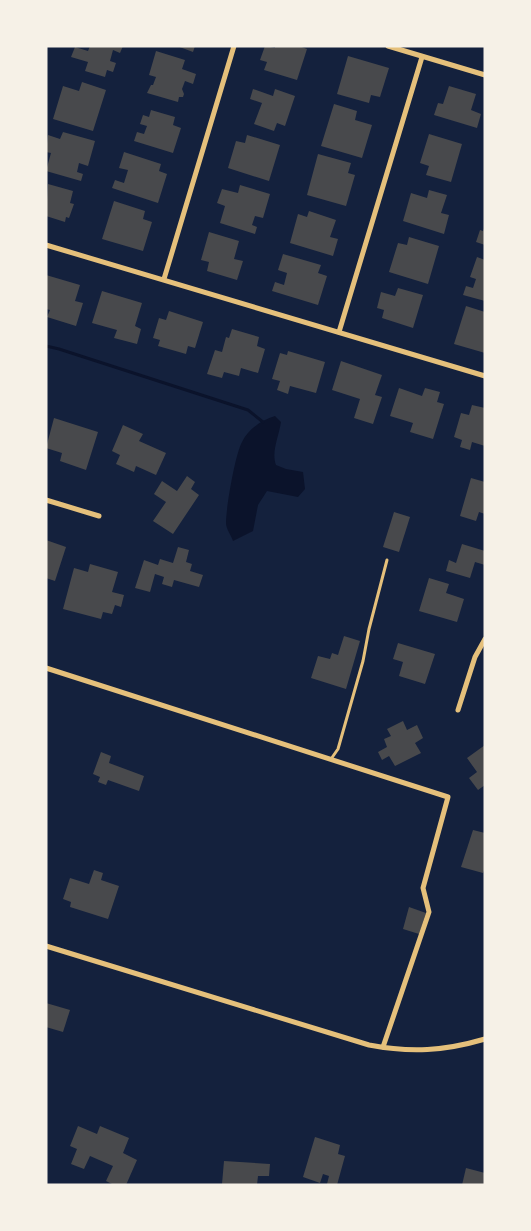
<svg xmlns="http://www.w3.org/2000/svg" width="531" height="1231" font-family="Georgia,serif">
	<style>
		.water { fill: #0b132b }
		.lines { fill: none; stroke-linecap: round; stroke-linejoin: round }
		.stream { stroke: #0b132b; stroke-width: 3 }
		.building { fill: #48494c }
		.service { stroke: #e5c07b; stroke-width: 3 }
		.minor { stroke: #e5c07b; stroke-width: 5 }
	</style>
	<rect width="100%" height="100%" fill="#14213d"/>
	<path class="water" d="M275,416L281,422C279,436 271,452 276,465L286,469L303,472L305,489L298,497L267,491L258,505L253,531L233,541C231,535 226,529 226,523C226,508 235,455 242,442C248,430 261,420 275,416Z"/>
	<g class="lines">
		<path class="stream" d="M46,346L59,349L248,410L263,422"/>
	</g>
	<g class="building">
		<path d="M90,46H123L120,53L113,50L110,61L116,63L113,72L107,70L105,77L85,71L88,62L71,57L75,47L88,51Z"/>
		<path d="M177,46H195L193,52Z"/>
		<path d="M265,46L275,48V46H299L307,49L297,80L264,70L267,62L260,60Z"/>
		<path d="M156,51L185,60L182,69L196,74L193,84L185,81L182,89L184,94L183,97H179L178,102L147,93L151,85H153L156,77L149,75Z"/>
		<path d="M348,56L389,68L380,97L371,95L369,103L337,94Z"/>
		<path d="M82,82L106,90L93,131L53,119L63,86L79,91Z"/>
		<path d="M449,86L476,94L471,110L481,114L477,128L434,115L438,103L443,104Z"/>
		<path d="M253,89L273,96L275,89L295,96L285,126L277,123L274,131L254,124L262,103L250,99Z"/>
		<path d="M334,104L357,111L355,120L372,125L362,158L321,146Z"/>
		<path d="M151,110L175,117L173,125L181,128L173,153L134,141L137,132L144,134L147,126L140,124L143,115L149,117Z"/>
		<path d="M63,132L95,141L88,166L79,163L77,172L83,174L81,181L46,171L51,153L46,152L48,135L60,139Z"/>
		<path d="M429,134L462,144L451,182L426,175L429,166L420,163Z"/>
		<path d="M247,135L280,145L269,181L228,168L236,141L245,143Z"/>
		<path d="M124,152L161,164L159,171L167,174L158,203L112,188L115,180L124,183L128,170L119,168Z"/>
		<path d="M318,154L351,163L348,173L355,175L346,206L307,195Z"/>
		<path d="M48,184L73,191L70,203L74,204L69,218L66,217L65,222L46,216Z"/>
		<path d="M240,185L270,194L263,218L255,216L252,225L257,227L255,234L220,223L225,206L217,203L222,189L238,193Z"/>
		<path d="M429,190L447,195L441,213L449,215L444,234L403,221L411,193L427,198Z"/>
		<path d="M114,201L145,211L143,219L152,222L143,251L102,239Z"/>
		<path d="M309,211L336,220L330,237L338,239L333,256L290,243L298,214L307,217Z"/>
		<path d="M485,226V245L476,242L480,230L483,231Z"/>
		<path d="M209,232L239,241L234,259L243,261L237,280L207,271L209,262L201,260Z"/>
		<path d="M409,237L439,246L428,284L389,272L398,243L407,245Z"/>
		<path d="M283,254L321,265L318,273L327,276L318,305L272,291L275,282L284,285L287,273L278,270Z"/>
		<path d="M477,257L485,260V301L463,295L466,286L473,288L476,279L470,277Z"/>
		<path d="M46,275L80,285L75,301L83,303L76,326L47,317L50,310L46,309Z"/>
		<path d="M398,288L423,295L413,328L382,318L384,310L377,308L381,292L395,296Z"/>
		<path d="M102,291L142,303L135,326L141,329L137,344L114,338L117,330L92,323Z"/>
		<path d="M466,306L485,312V353L454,344Z"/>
		<path d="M169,311L203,322L195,348L188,346L186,354L158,346L160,340L153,338L159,318L166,320Z"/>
		<path d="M232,329L259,337L257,346L265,349L258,373L241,368L239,376L224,372L222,378L207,374L215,350L222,352L226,337L229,338Z"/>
		<path d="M288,351L325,362L316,393L290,386L288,394L277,390L280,381L272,379L280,353L287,355Z"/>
		<path d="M341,361L382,375L375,395L382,397L373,424L354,418L360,399L332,390Z"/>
		<path d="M399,388L422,396L425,388L440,392L437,402L444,404L433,439L410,432L413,423L390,416Z"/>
		<path d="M472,405L485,408V446L472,442L470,450L460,447L462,440L454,437L461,413L469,415Z"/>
		<path d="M54,418L98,432L86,470L60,461L62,453L46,448Z"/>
		<path d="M123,425L143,434L139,441L166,453L156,475L136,466L134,472L116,464L120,455L112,451Z"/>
		<path d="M187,476L195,482L191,489L199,495L173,534L153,521L166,502L154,494L162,481L177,491Z"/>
		<path d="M471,478L485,482V514L479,512L476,521L460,516Z"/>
		<path d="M394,512L410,517L399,552L383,547Z"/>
		<path d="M46,540L66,547L55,581L46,578Z"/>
		<path d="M462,544L485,551V565L475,562L470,578L446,571L449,560L456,563Z"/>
		<path d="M178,547L189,550L186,562L192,564L190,571L203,575L199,587L174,580L172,587L162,584L164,577L155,574L150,592L135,588L144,560L158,565L160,559L173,563Z"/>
		<path d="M90,564L118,572L112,592L124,595L121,607L115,605L112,614L103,612L101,619L63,609L74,568L88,572Z"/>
		<path d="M429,578L449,584L446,593L464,599L457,622L419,611Z"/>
		<path d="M344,636L360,641L346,689L311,678L318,656L330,659L332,653L338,655Z"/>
		<path d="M398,643L435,654L425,684L399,676L403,662L393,659Z"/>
		<path d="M403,721L407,730L417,725L423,738L415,743L421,753L395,766L389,756L382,760L378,752L387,747L384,739L391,736L387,729Z"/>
		<path d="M485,745V785L478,790L469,778L477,772L467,758Z"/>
		<path d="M101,752L111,756L109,763L144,776L139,791L108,780L106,785L98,782L100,777L93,774Z"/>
		<path d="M473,830L485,833V868L483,873L461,867Z"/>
		<path d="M94,870L103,873L101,880L119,886L108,919L70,907L71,902L63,899L70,878L89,884Z"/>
		<path d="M409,907L426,913L419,934L403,929Z"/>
		<path d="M46,1003L70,1010L63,1032L46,1027Z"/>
		<path d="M78,1126L97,1134L100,1126L129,1138L123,1153L137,1160L126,1185H114L106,1181L113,1166L90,1156L84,1169L71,1164L77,1149L70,1146Z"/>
		<path d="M315,1137L340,1145L338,1154L345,1156L337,1185L327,1184L329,1176L323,1174L320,1183L303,1177Z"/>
		<path d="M224,1161L270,1164L269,1176H258L257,1185L222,1184Z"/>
		<path d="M466,1168L485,1173V1185H462Z"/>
	</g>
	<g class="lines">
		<path class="service" d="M331,759L338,749L363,661L369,629L387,560"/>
		<g class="minor">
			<path d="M388,46L485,75"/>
			<path d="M46,245L485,376"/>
			<path d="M164,279L234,46"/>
			<path d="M339,332L422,57"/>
			<path d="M46,500L99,516"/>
			<path d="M46,668L448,797L423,888L429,912L383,1047"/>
			<path d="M458,710L475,657L485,639"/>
			<path d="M46,946L369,1045C411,1053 444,1051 485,1039"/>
		</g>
	</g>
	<rect width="531" height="1231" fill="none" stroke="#f6f1e7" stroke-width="95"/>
</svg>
